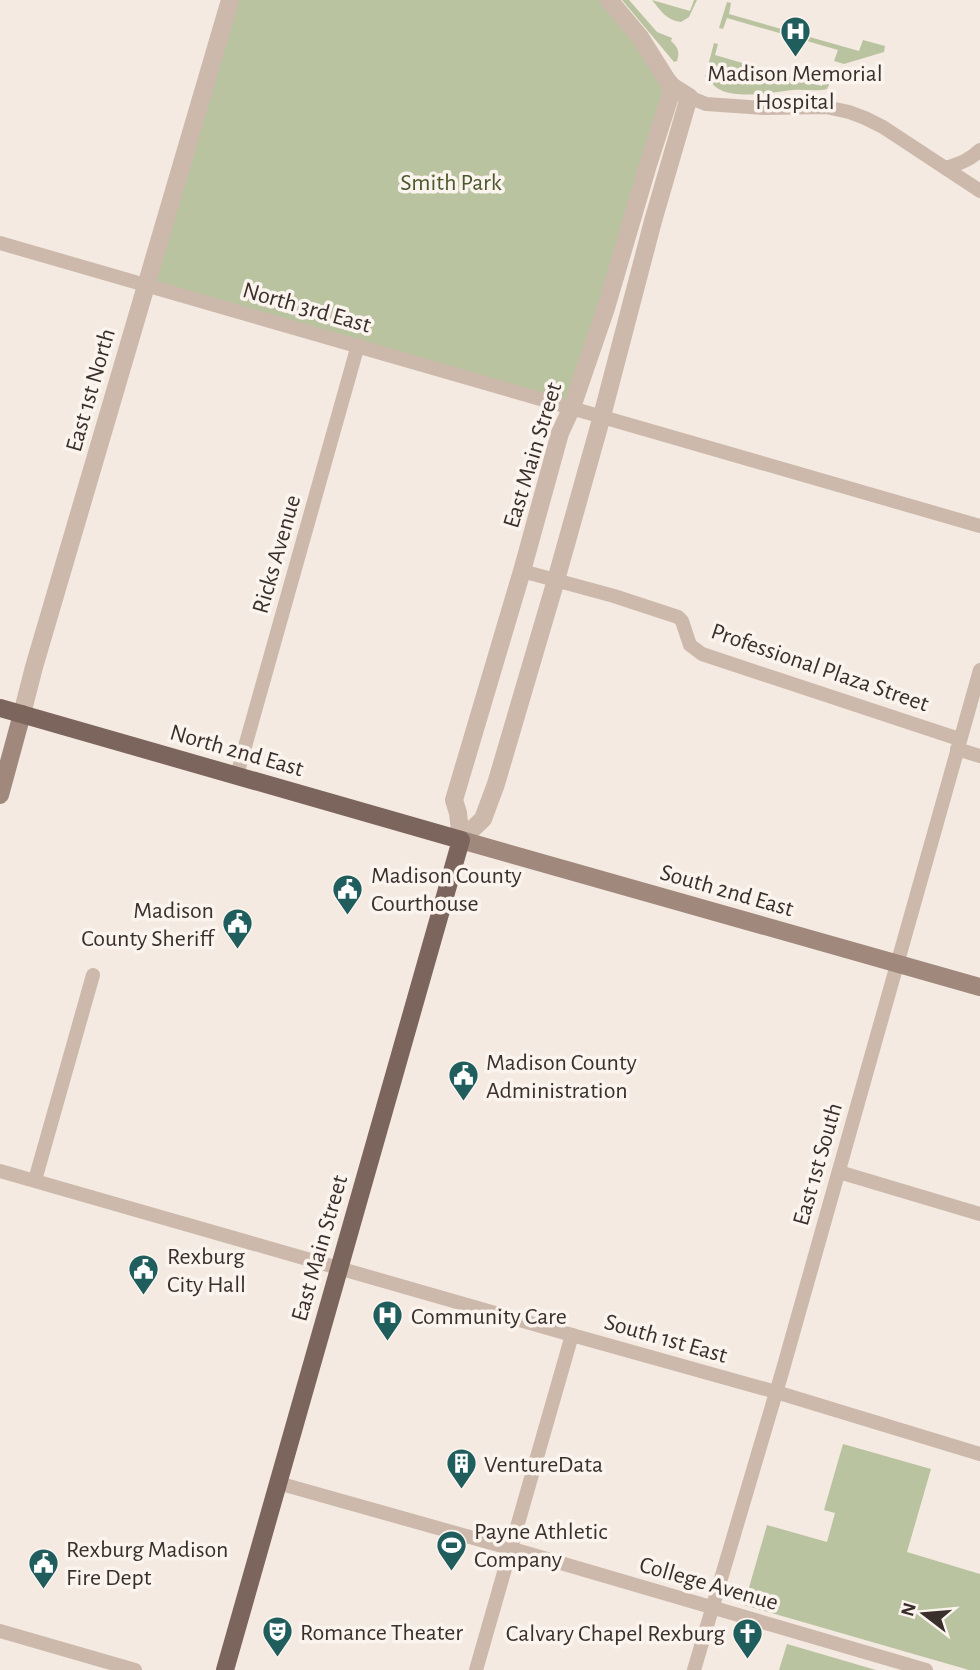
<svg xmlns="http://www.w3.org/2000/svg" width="980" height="1670" font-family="'Alegreya Sans',sans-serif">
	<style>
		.green { fill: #bac3a0 }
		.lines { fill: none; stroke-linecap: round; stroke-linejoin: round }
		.minor { stroke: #ccb9ac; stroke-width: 14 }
		.tertiary { stroke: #ccb9ac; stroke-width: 18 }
		.secondary { stroke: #a0887d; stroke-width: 18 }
		.primary { stroke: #7c655c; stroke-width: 18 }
		.labels { text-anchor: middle; stroke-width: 7; stroke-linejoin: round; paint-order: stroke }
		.poi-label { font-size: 24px; fill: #3b2f2b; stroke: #fbf4ee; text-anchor: start }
		.park-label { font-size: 24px; fill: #4c592e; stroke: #fbf4ee }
		.street-label { font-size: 24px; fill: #3b2f2b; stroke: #fbf4ee }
	</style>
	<rect width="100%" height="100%" fill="#f4eae1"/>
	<g class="green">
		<path d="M229,0H609L668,90L572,407L147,284Z"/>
		<path d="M622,0H629L657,32L672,38L671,41C678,47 680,52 677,61L674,62Z"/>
		<path d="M652,0L690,11L694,0H697L689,17L681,22C666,20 661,11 652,0Z"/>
		<path d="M727,2L731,3L729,14L859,51L863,40L885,46L884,52L844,64L834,61L838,50L727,18L723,29L719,28Z"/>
		<path d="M714,43L718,44L715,55L822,86L826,76L830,77L831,81L827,89C816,92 804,89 793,90C771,92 719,104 709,78L705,77Z"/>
		<path d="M843,1444L931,1469L907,1552L980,1574V1670H969L744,1605L767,1525L827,1542L835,1513L824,1510Z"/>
		<path d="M787,1644L876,1670H779Z"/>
	</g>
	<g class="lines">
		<g class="minor">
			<path d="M689,97L706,104L764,108L826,107L849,112L865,118L883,127L980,191"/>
			<path d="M945,168C959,164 970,160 980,150"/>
			<path d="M0,243L980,526"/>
			<path d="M522,571L614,596L678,617L682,621L690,645L702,654L959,739"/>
			<path d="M957,749L980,756"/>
			<path d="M237,775L358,345"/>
			<path d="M0,1171L572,1335L776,1392L980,1454"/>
			<path d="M839,1172L980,1214"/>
			<path d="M35,1180L93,975"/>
			<path d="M278,1483L523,1552L926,1670"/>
			<path d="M0,1631L135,1670"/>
			<path d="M476,1670L572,1335"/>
			<path d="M694,1670L783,1369L980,670"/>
		</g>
		<g class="tertiary">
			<path d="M22,714L34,667L230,0"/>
			<path d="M461,840L483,819L496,784L556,580L602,416L653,221L689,97L673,87L667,80L640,37L609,0"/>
			<path d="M461,840L458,813L454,800L522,571L560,433L572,407L606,308L648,165L673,87"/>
		</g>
		<g class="secondary">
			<path d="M0,795L22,714"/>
			<path d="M461,840L980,987"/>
		</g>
		<path class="primary" d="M0,708L461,840L225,1670"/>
	</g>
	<defs>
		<symbol id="hospital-pin" viewBox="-11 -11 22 30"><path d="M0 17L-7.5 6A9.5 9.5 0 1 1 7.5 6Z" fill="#205d5d" stroke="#fbf4ee"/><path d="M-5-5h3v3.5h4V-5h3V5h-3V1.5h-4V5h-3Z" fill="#fff"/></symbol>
		<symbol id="civic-pin" viewBox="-11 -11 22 30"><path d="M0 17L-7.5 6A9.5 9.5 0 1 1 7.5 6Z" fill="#205d5d" stroke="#fbf4ee"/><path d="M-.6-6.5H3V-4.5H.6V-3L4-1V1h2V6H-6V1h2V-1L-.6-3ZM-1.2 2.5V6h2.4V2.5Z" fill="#fff"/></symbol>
		<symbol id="building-pin" viewBox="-11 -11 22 30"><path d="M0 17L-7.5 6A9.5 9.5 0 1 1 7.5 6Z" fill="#205d5d" stroke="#fbf4ee"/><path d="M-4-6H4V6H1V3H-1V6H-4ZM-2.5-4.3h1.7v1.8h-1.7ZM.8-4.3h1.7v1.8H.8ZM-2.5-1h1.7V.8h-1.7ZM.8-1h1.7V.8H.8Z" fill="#fff"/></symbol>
		<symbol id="stadium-pin" viewBox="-11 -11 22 30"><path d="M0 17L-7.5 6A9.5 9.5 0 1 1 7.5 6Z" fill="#205d5d" stroke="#fbf4ee"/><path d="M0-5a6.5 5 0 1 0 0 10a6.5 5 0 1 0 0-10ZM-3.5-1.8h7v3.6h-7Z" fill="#fff"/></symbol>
		<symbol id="theatre-pin" viewBox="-11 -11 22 30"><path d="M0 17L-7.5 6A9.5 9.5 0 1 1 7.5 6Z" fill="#205d5d" stroke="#fbf4ee"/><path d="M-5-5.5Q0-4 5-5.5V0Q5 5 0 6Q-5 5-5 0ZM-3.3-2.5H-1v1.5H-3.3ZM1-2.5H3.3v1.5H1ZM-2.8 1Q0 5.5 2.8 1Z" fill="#fff"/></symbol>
		<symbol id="church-pin" viewBox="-11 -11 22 30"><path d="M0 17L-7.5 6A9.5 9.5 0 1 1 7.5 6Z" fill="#205d5d" stroke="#fbf4ee"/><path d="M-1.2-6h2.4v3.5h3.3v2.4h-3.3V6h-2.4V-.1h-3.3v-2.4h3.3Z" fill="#fff"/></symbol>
	</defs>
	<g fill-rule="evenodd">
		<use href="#hospital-pin" x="778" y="14" width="35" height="47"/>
		<use href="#civic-pin" x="330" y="872" width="35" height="47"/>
		<use href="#civic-pin" x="220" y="906" width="35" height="47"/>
		<use href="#civic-pin" x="446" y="1058" width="35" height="47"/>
		<use href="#civic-pin" x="126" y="1252" width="35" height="47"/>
		<use href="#hospital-pin" x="370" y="1298" width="35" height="47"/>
		<use href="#building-pin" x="444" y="1446" width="35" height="47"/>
		<use href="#stadium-pin" x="434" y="1528" width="35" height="47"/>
		<use href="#civic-pin" x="26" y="1546" width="35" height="47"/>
		<use href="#theatre-pin" x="260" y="1614" width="35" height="47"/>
		<use href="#church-pin" x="730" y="1616" width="35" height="47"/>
	</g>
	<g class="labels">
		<g class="poi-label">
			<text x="795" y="81" text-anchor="middle">Madison Memorial<tspan x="795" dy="28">Hospital</tspan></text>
			<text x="371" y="883">Madison County<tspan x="371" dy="28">Courthouse</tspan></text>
			<text x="214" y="918" text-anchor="end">Madison<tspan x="214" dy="28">County Sheriff</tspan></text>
			<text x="486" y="1070">Madison County<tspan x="486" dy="28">Administration</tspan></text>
			<text x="167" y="1264">Rexburg<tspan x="167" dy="28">City Hall</tspan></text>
			<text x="411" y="1324">Community Care</text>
			<text x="484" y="1472">VentureData</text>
			<text x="474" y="1539">Payne Athletic<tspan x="474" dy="28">Company</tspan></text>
			<text x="66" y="1557">Rexburg Madison<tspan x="66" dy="28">Fire Dept</tspan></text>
			<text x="300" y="1640">Romance Theater</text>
			<text x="725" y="1641" text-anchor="end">Calvary Chapel Rexburg</text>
		</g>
		<g class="park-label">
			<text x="451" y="190">Smith Park</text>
		</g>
		<g class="street-label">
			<text transform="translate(307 307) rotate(16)" y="8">North 3rd East</text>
			<text transform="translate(90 390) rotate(-74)" y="8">East 1st North</text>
			<text transform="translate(532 455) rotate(-73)" y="8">East Main Street</text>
			<text transform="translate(276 554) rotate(-74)" y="8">Ricks Avenue</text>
			<text transform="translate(820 667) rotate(19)" y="8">Professional Plaza Street</text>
			<text transform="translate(237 750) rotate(16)" y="8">North 2nd East</text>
			<text transform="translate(727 890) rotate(16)" y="8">South 2nd East</text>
			<text transform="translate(817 1164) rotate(-74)" y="8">East 1st South</text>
			<text transform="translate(319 1248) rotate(-74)" y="8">East Main Street</text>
			<text transform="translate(666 1338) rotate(16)" y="8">South 1st East</text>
			<text transform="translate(709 1583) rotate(16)" y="8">College Avenue</text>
		</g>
	</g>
	<g transform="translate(924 1614) rotate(286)" stroke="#fbf4ee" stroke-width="5" paint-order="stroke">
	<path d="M0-5L12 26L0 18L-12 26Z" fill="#3b2f2b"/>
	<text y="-10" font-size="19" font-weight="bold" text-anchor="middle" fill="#3b2f2b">N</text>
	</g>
</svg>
